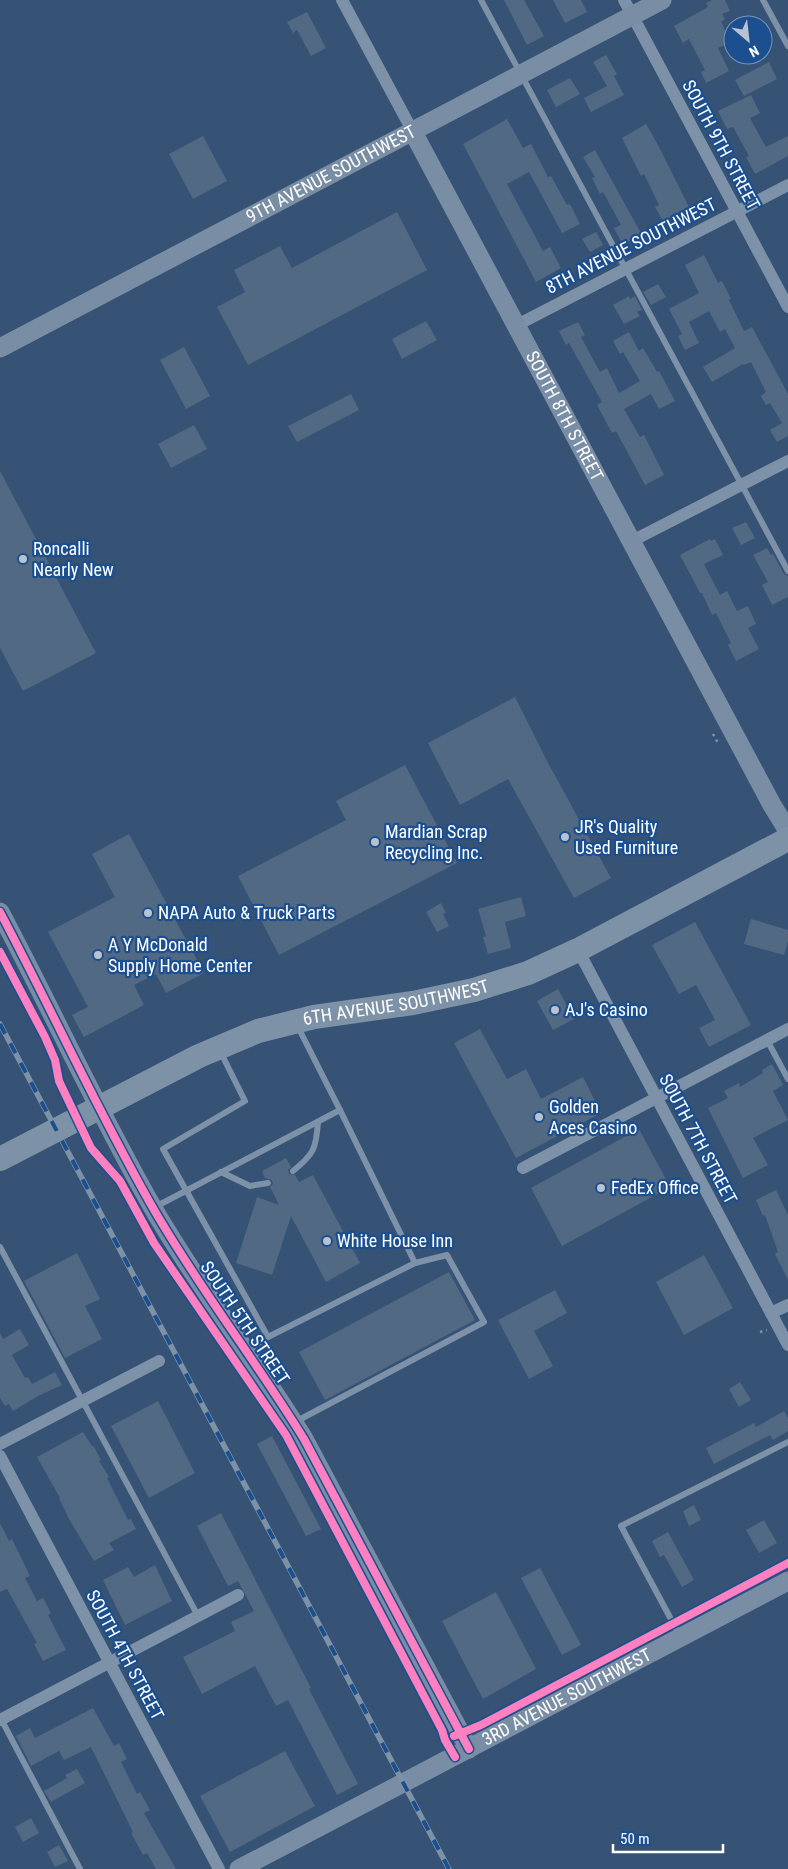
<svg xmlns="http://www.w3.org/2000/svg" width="788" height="1869" font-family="'Roboto Condensed',sans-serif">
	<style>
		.building { fill: #526984 }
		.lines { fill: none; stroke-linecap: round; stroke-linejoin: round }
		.path { stroke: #7d92a8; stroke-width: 2.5; stroke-dasharray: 2.5 4; stroke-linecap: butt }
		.lane { stroke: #7d92a8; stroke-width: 6 }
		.street { stroke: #7d92a8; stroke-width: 12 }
		.secondary { stroke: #798da4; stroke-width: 19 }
		.highway { stroke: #7e92a7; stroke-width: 24 }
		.rail-casing { stroke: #7e92a7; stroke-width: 5.5 }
		.rail { stroke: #1b4f8f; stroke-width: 4; stroke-dasharray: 11; stroke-linecap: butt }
		.cycleway-casing { stroke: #1b4f8f; stroke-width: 11 }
		.cycleway { stroke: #ff80c0; stroke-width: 8 }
		.poi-dot { fill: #b9c2ce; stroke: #1b4f8f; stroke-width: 2 }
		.labels { text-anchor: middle; stroke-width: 4.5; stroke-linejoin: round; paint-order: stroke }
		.street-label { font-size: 18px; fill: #fff; stroke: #1b4f8f }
		.poi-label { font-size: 18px; fill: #fff; stroke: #1b4f8f; text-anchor: start }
	</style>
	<rect width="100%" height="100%" fill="#365274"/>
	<g class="building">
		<path d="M504,0H524L544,36L527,45Z"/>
		<path d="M553,0H581L587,12L565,23Z"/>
		<path d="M712,0H725L730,11L722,14L725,19L721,22L731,42L718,48L729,71L706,83L701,72L705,70L689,39L683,43L674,26L708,7L706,3Z"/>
		<path d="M307,12L326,48L311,56L297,30L293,33L287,22Z"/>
		<path d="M606,55L617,74L614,76L624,95L591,112L584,98L607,86L593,62Z"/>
		<path d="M769,62L777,79L744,96L735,80Z"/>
		<path d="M570,78L580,94L556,107L547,90Z"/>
		<path d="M751,95L760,113L750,118L766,147L788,136V156L755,174L746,157L749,156L733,127L727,129L718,111Z"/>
		<path d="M507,119L523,148L531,144L548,177L551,176L567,205L570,204L580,224L562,233L529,172L507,184L543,251L550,247L561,268L536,282L463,144Z"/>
		<path d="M646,124L658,145L689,207L663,221L655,207L659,205L644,174L641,176L622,138Z"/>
		<path d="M203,136L227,181L193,199L169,154Z"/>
		<path d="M595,150L642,235L623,245L614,228L621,225L603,192L600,194L592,178L595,177L583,157Z"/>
		<path d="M397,212L427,270L248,365L217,307L245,292L234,270L280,246L292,268Z"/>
		<path d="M596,232L603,245L590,252L582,239Z"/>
		<path d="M704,255L718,283L722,281L731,299L729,300L744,331L752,327L788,394V436L777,442L770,430L782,423L770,403L766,405L761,396L766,392L751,362L744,365L743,364L712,382L703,367L735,348L725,329L720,332L709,311L689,322L699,343L685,350L678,336L682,334L669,309L699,293L685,265Z"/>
		<path d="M658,284L666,297L651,305L643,292Z"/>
		<path d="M629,296L630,299L635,296L642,310L637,312L640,316L624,324L613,305Z"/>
		<path d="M426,321L437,340L402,359L392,339Z"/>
		<path d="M578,322L585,335L581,337L600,372L607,368L619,393L640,381L623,352L620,354L613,341L629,332L639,351L643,348L657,372L659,371L675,401L659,409L651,394L624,409L640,437L644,435L664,475L645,485L616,431L612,433L597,405L602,402L569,343L566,345L559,331Z"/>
		<path d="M184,347L210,396L186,409L160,360Z"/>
		<path d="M351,394L359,410L297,442L288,426Z"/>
		<path d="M194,425L207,449L171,468L158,444Z"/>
		<path d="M0,471L96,653L23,691L0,648Z"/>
		<path d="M746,522L755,538L741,545L732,528Z"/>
		<path d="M710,539L711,541L715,539L723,555L704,564L720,595L727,591L737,611L748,606L756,624L748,628L759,649L736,661L728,645L731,643L716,613L712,615L702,593H700L680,555Z"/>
		<path d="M767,548L771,555L773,554L784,574L788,576V597L772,605L762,585L768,582L753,555Z"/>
		<path d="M515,697L546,759L611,878L574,898L508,779L460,805L428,743Z"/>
		<path d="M405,765L457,863L279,955L238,876L346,820L336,801Z"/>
		<path d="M129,834L204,973L166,993L156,974L134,985L144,1005L84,1037L72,1015L88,1007L48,932L115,897L92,854Z"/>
		<path d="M521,897L526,916L505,922L511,948L488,954L483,937L486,936L478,909Z"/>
		<path d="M441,903L446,913L443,914L449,926L437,932L426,912Z"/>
		<path d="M751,919L788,930V941L784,955L744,944Z"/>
		<path d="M695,922L751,1025L709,1047L699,1028L715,1020L696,985L679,994L652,945Z"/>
		<path d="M558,989L574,1019L553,1030L537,1001Z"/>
		<path d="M480,1029L507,1079L526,1069L541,1099L583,1077L601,1113L516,1158L454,1043Z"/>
		<path d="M772,1064L783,1085L773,1091L788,1120L753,1138L768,1165L743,1178L708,1108L728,1098L724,1091L739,1083L740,1087L763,1073L762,1070Z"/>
		<path d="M639,1129L670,1187L562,1246L531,1188Z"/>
		<path d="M286,1158L291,1167L288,1170L289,1174L295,1175L299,1182L313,1175L360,1263L326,1282L291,1216L272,1275L236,1263L257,1197L279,1205L270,1187L273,1184L272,1180L265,1178L262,1171Z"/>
		<path d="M776,1190L788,1215V1280L775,1254L778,1252L765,1215L763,1216L756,1200Z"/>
		<path d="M77,1253L100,1299L85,1306L102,1339L65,1358L24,1281Z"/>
		<path d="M704,1255L733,1308L684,1335L656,1282Z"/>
		<path d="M449,1272L475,1320L325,1400L299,1352Z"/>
		<path d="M555,1290L567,1313L534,1331L553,1366L529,1379L498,1320Z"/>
		<path d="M20,1329L29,1345L12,1355L25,1378L28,1377L32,1384L55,1372L62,1385L38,1396L13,1411L9,1404L5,1406L0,1398V1333L3,1339Z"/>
		<path d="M740,1382L751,1400L739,1407L729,1389Z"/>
		<path d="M158,1401L195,1473L149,1498L111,1426Z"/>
		<path d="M784,1411L788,1418V1431L773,1440L770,1435L714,1464L706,1448L754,1423L756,1427Z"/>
		<path d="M83,1432L92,1446L93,1445L101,1460L99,1461L109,1477L107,1478L128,1520L131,1519L136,1529L109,1543L114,1550L94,1561L69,1519L59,1498H60L37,1457Z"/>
		<path d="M272,1436L321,1529L306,1536L257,1444Z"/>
		<path d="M694,1505L701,1520L689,1526L683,1511Z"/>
		<path d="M221,1513L311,1688L309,1689L358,1784L337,1795L288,1700L276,1706L255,1666L202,1694L183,1657L235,1631L231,1622L254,1611L238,1581L228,1586L197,1526Z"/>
		<path d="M764,1520L777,1543L759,1553L746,1530Z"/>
		<path d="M0,1523L9,1541L12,1539L30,1576L25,1578L37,1601L43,1598L51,1613L48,1615L66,1650L43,1661L34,1644L37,1643L7,1589L0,1592Z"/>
		<path d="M668,1532L694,1580L682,1587L664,1555L660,1557L652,1541Z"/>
		<path d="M155,1565L172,1601L125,1625L103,1580L128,1567L134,1577Z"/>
		<path d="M540,1568L581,1645L562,1655L521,1578Z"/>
		<path d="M496,1592L536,1669L483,1699L442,1621Z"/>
		<path d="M93,1708L114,1746L119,1743L127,1759L121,1762L137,1794L140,1792L150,1810L144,1813L176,1869H156L147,1853L143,1855L131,1833L133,1832L91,1747L64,1760L59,1751L31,1766L16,1736L30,1728L35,1738Z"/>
		<path d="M285,1751L315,1806L230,1852L200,1796Z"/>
		<path d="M77,1769L85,1783L51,1802L44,1791L67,1778L65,1775Z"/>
		<path d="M31,1818L39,1833L23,1842L15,1827Z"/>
		<path d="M59,1845L68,1861L55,1867L47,1852Z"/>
	</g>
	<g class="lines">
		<g class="path">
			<path d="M713,734L718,743"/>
			<path d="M760,1332L767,1330"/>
		</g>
		<g class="lane">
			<path d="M481,0L788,571"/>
			<path d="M763,0L788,46"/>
			<path d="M767,1040L788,1079"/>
			<path d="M220,1051L245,1101L163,1149L268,1337"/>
			<path d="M293,1171C314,1154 316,1149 318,1122"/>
			<path d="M221,1172L250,1186L268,1183"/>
			<path d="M155,1207L340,1110L298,1027"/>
			<path d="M0,1247L198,1616"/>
			<path d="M248,1350L268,1337L415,1263L340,1110"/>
			<path d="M295,1422L484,1322L447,1255L415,1263"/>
			<path d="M680,1636L621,1526L788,1442"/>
			<path d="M1,1719L80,1869"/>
		</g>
		<g class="street">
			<path d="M342,0L413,132"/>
			<path d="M624,0L788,307"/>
			<path d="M517,325L788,185"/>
			<path d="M632,541L788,461"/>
			<path d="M578,950L788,1345"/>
			<path d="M523,1168L788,1029"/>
			<path d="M771,1313L788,1305"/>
			<path d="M0,1444L159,1361"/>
			<path d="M0,1456L219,1869"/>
			<path d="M0,1720L238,1595"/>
		</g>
		<g class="secondary">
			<path id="s1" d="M413,132L772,805L788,831"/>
			<path id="s2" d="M0,348L662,0"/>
			<path d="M0,912C52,1010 98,1112 153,1208C199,1288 256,1361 304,1439L469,1749"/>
			<path id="s3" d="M239,1869L788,1581"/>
		</g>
		<path class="highway" id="s4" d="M0,1159L199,1056L258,1031L314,1017L413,1003L474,990L528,973L578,950L788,839"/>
		<defs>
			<path id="rail" d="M0,1024L449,1869"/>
		</defs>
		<use href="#rail" class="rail-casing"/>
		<use href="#rail" class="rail"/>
		<defs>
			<g id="cycleway">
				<path d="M0,912C52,1010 98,1112 153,1208C199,1288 256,1361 304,1439L469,1749"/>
				<path d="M0,952L45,1037L55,1060L59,1081L91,1148L120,1181L154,1243L286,1435L442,1730L445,1740L455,1757"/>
				<path d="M454,1736L481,1725L788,1563"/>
			</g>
		</defs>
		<use href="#cycleway" class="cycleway-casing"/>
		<use href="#cycleway" class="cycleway"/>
	</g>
	<g class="poi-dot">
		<circle cx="23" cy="559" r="5"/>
		<circle cx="565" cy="837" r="5"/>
		<circle cx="375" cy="842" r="5"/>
		<circle cx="148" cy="913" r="5"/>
		<circle cx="98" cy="955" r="5"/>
		<circle cx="555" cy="1010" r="5"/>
		<circle cx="539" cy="1117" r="5"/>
		<circle cx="601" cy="1188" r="5"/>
		<circle cx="327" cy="1241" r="5"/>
	</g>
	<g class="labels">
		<g class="street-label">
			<text transform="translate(721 145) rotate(62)" y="6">SOUTH 9TH STREET</text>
			<text dy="6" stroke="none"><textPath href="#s2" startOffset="374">9TH AVENUE SOUTHWEST</textPath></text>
			<text transform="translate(631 246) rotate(-27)" y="6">8TH AVENUE SOUTHWEST</text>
			<text dy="6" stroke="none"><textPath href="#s1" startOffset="322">SOUTH 8TH STREET</textPath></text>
			<text dy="6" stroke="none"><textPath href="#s4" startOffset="429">6TH AVENUE SOUTHWEST</textPath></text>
			<text transform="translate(698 1139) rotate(62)" y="6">SOUTH 7TH STREET</text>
			<text transform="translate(245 1323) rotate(56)" y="6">SOUTH 5TH STREET</text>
			<text transform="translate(125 1655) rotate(62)" y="6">SOUTH 4TH STREET</text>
			<text dy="6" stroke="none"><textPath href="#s3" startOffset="370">3RD AVENUE SOUTHWEST</textPath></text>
		</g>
		<g class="poi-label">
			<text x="33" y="555">Roncalli<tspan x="33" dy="21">Nearly New</tspan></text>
			<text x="575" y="833">JR's Quality<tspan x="575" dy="21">Used Furniture</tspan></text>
			<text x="385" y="838">Mardian Scrap<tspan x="385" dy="21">Recycling Inc.</tspan></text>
			<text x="158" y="919">NAPA Auto &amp; Truck Parts</text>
			<text x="108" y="951">A Y McDonald<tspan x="108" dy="21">Supply Home Center</tspan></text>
			<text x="565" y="1016">AJ's Casino</text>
			<text x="549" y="1113">Golden<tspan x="549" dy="21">Aces Casino</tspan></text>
			<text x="611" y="1194">FedEx Office</text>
			<text x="337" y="1247">White House Inn</text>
		</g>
	</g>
	<g transform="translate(748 40) rotate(152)"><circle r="24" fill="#1b4f8f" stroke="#7695bc"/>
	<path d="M0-4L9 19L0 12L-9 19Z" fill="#b9c2ce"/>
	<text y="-8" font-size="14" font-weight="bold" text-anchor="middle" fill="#ffffff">N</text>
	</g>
	<path d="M613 1844v8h110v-8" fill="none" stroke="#ffffff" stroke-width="2.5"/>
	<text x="620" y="1844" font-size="15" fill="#ffffff" stroke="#1b4f8f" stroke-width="4" paint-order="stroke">50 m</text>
</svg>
